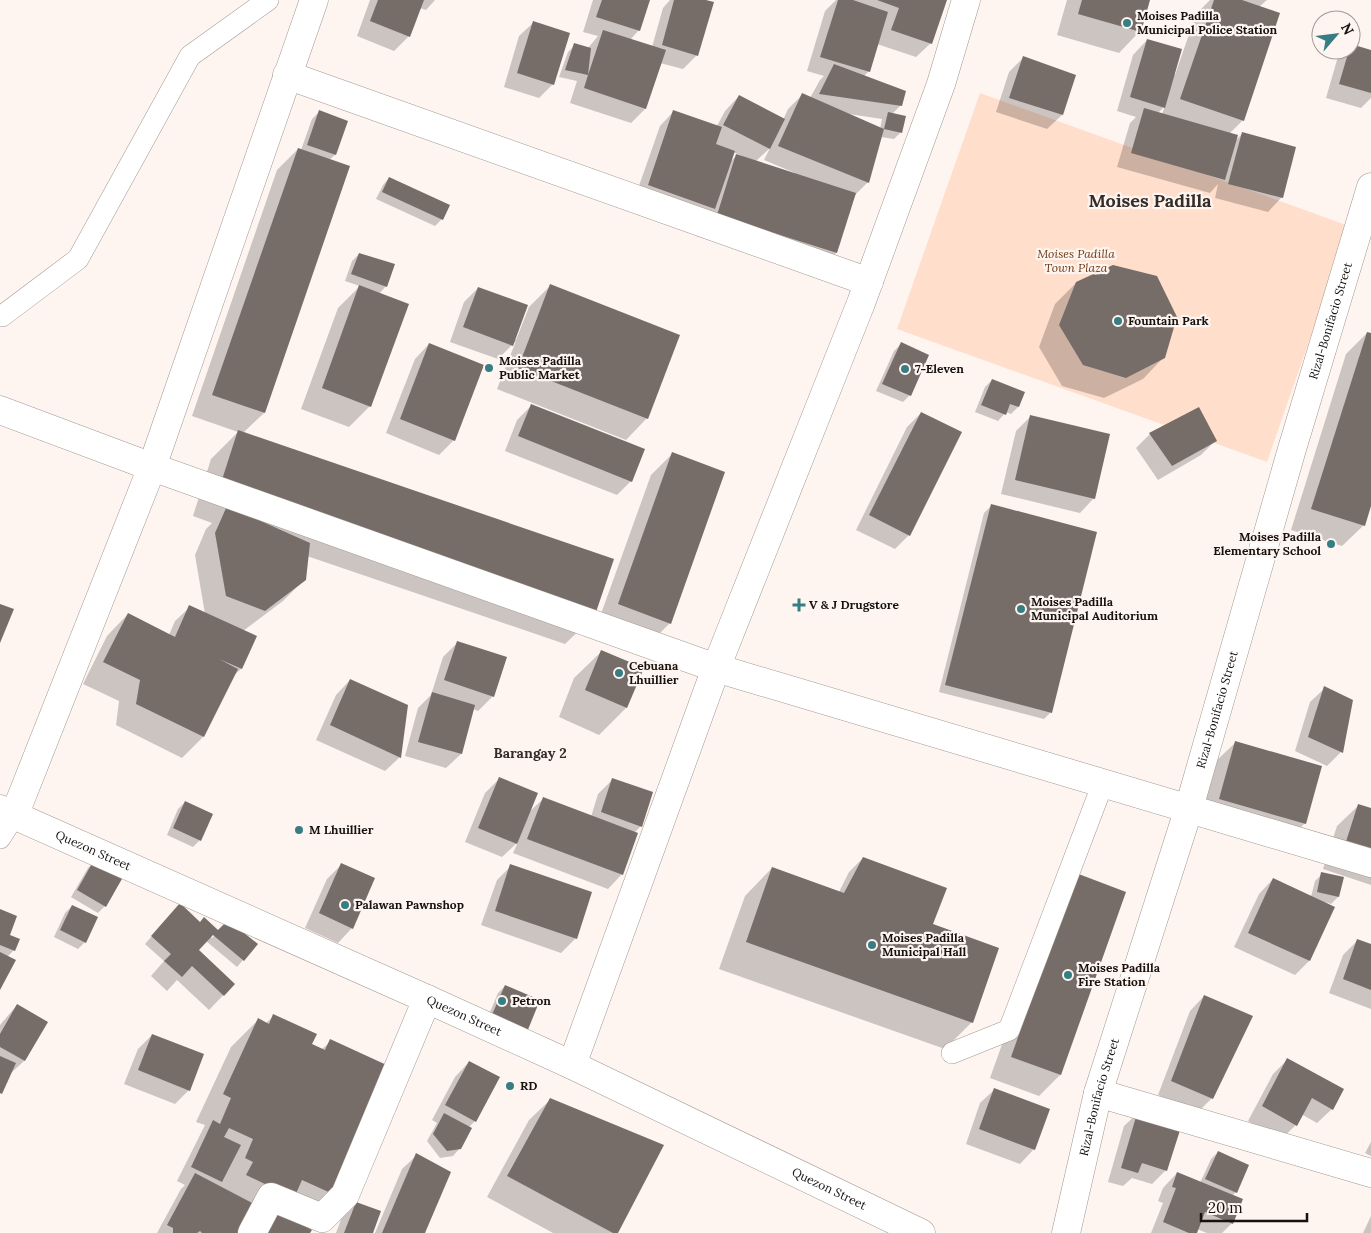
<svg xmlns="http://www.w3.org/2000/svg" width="1371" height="1233" font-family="Lora,serif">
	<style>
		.green { fill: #ffdecc }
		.shadow { fill: #0003; fill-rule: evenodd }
		.building { fill: #766d68 }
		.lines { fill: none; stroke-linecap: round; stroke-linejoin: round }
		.lane-casing { stroke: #a29893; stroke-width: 22 }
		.street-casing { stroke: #a29893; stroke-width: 29 }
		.secondary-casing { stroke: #a29893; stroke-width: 29 }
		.lane { stroke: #fff; stroke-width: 21 }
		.street { stroke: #fff; stroke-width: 28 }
		.secondary { stroke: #fff; stroke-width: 28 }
		.poi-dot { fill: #367e83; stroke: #fef5f1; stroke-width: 2 }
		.labels { text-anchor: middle; stroke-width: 4.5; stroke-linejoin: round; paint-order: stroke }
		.poi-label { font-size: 12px; font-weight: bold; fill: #151210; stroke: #fef5f1; text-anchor: start }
		.park-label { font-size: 12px; font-style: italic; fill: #6f370f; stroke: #fef5f1 }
		.street-label { font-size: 12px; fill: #151210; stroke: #fef5f1 }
		.neighbourhood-label { font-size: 14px; font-weight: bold; fill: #342c28; stroke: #fef5f1 }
		.district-label { font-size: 18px; font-weight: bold; fill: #342c28; stroke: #fef5f1 }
	</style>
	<rect width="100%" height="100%" fill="#fef5f1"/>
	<path class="green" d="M980,93L1349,226L1267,462L897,329Z"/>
	<g class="shadow">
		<path d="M370,0H435L426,10L420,8L409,36L394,51L357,36Z"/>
		<path d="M593,0H648L639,30L630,40L652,47L663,8L670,0H701L697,55L683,69L660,63L645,109L631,123L570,103L577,81L559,77L568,52L575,45L588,48L598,36L583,32Z"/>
		<path d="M836,0H946L931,43L916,57L877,44L869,71L864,76L901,105L892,114L900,133L894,139L881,137L868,182L853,197L836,253L814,274L696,236L700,222L634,200L660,126L674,111L717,126L725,111L739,96L783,120L788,109L802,95L810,98L820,80L824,76L807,71L825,11ZM849,114L882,119L880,129ZM770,148L764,160L795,173L794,174L755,162ZM733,152L742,156H736L730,162Z"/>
		<path d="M1067,0H1149L1140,31L1119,53L1057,35Z"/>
		<path d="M1210,0H1267L1259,7L1243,120L1229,134L1234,142L1242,134L1282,197L1268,212L1215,198L1218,184L1210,193L1117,167L1130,123L1136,117L1117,111L1133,55L1147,40L1175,75L1196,14ZM1165,106L1162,114L1158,113Z"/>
		<path d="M534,22L553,84L539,98L504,87L519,36Z"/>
		<path d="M1347,50L1371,52V98L1361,108L1326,98L1337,60Z"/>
		<path d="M1023,58L1075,75L1062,115L1047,129L996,112L1009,72Z"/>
		<path d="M319,112L335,155L329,160L348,167L264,413L243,433L593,617L565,644L307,556L305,579L283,601L243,631L241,669L232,677L203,737L182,758L116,725L119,701L83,684L107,636L128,614L169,635L175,621L190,607L205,614L195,555L206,529L212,523L193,516L211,459L238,432L192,416L277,170L298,149L301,150L312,119Z"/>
		<path d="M389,178L442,219L435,226L376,199L383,185Z"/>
		<path d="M359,254L386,286L379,294L370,406L349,427L301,409L338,308L360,286L345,281L352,261Z"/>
		<path d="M1076,283L1164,357L1143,379L1104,398L1062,386L1039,347L1055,304Z"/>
		<path d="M550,286L647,418L626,440L497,389L516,341L498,359L450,342L464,302L478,288L514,339L516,340L529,307Z"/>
		<path d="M1367,333L1371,334V502L1364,525L1342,546L1291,530L1346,354Z"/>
		<path d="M429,344L482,365L454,440L439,455L386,433L415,359Z"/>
		<path d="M901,344L910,395L903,402L876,391L894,351Z"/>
		<path d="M992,380L1023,393L1018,407L1011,414L1006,412L998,421L975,412L985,387Z"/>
		<path d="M531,406L631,481L617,495L505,451L517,420Z"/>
		<path d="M921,413L909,535L895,549L856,530L907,427Z"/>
		<path d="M1030,417L1094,498L1080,513L1001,494L1016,431Z"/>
		<path d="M1150,434L1215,441L1201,455L1158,480L1136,448Z"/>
		<path d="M672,454L670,623L649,644L597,625L651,475Z"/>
		<path d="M991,506L1051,712L1044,719L939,692L984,513Z"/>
		<path d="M458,642L493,696L478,711L473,709L461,754L446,768L405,756L418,708L431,695L443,657Z"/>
		<path d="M602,651L626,708L599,735L559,717L574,678Z"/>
		<path d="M350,680L400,757L385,771L316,740L336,695Z"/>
		<path d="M1325,688L1341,752L1327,766L1295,751L1310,702Z"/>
		<path d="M1236,742L1305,823L1284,844L1199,820L1214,763Z"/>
		<path d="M499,779L528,813L543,799L591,817L598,794L612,780L641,826L634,833L622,874L608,889L513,853L518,842L502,857L465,842L485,793Z"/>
		<path d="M185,802L211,814L200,840L193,847L167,835L178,809Z"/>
		<path d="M1359,805L1371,809V885L1323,869L1337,826Z"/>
		<path d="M863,858L932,925L972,1022L945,1049L719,969L745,896L772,868L839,892L849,872Z"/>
		<path d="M95,861L105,906L98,913L71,897L88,868Z"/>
		<path d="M341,865L352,928L338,943L305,928L327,879Z"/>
		<path d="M511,866L576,938L561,953L481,925L497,880Z"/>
		<path d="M1322,874L1338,897L1331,904L1325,902L1333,907L1309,961L1295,975L1234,947L1259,894L1273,879L1311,897L1315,881Z"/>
		<path d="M1124,892L1060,1075L1039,1096L990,1078L1055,896Z"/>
		<path d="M72,906L85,942L78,949L54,937L65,913Z"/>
		<path d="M0,910L14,950L7,957L0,987Z"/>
		<path d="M173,912L212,938L228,922L243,960L237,967L206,941L197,951L234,984L209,1010L177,980L167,991L151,976L164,961L145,944Z"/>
		<path d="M1358,940L1371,945V1009L1329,993L1343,955Z"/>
		<path d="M505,986L519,1038L485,1024L498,993Z"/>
		<path d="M1204,996L1212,1098L1197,1113L1158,1095L1190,1011Z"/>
		<path d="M17,1005L46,1022L24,1061L9,1075L0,1094V1025Z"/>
		<path d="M274,1016L310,1045L321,1050L331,1041L332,1193L305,1220L281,1209L309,1233H157L181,1189L185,1185L177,1181L205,1125L196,1122L231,1047L258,1020L266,1023Z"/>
		<path d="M152,1035L189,1090L175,1104L124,1084L138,1049Z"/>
		<path d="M1287,1060L1332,1109L1317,1123L1301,1114L1296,1125L1281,1139L1248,1121L1273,1074Z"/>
		<path d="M469,1062L475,1121L469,1127L460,1148L453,1156L440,1158L427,1141L437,1123L432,1120L455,1077Z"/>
		<path d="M995,1089L1034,1149L1020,1164L966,1144L980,1103Z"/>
		<path d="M551,1099L616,1233H553L487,1197L529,1120Z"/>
		<path d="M1139,1112L1166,1170L1152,1184L1132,1178L1123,1186L1108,1182L1124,1126Z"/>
		<path d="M1371,1142V1156L1365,1153Z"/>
		<path d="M1218,1152L1236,1192L1232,1196V1223L1222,1233H1207L1197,1229L1196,1233H1151L1163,1203L1158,1201L1163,1188L1177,1173L1200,1183L1211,1159Z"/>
		<path d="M417,1155L424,1233H375L402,1169Z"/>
		<path d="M356,1203L371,1233H336L342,1217Z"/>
		<path d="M1371,1216V1233H1363Z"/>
	</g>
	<g class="building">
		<path d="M378,0H424L410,37L370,21Z"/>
		<path d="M602,0H650L640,31L596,17Z"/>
		<path d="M674,0H706L714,2L698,56L662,45Z"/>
		<path d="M838,0H853L888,12L870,72L820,57Z"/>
		<path d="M877,0H947L932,44L891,30L899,8Z"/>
		<path d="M1082,0H1150L1141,32L1078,14Z"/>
		<path d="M1214,0H1242L1280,13L1244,121L1180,99Z"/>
		<path d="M533,21L570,33L554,85L517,73Z"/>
		<path d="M603,30L666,50L646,109L584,88L588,75L565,70L574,43L591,48L588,75Z"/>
		<path d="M1147,39L1182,49L1165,108L1130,97Z"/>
		<path d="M1351,44L1371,50V93L1339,84L1349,50H1351Z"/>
		<path d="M1023,56L1076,75L1063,115L1009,98Z"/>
		<path d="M834,64L906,91L902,106L819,94Z"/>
		<path d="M802,93L884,129L869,183L778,146Z"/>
		<path d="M739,95L785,119L770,149L723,125Z"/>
		<path d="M1144,108L1238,135L1225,180L1131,153Z"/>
		<path d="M319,110L348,121L336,155L307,145Z"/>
		<path d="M673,110L722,127L716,144L735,151L715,209L648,185Z"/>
		<path d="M888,112L906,116L902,133L884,129Z"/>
		<path d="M1242,132L1296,147L1283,198L1228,184Z"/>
		<path d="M298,148L350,166L265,413L212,395Z"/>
		<path d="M736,154L856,193L837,253L717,215Z"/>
		<path d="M389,177L450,205L443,220L382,192Z"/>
		<path d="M359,253L395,264L387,287L351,274Z"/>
		<path d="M1113,265L1157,276L1177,317L1165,358L1126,378L1083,365L1059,325L1076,282Z"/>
		<path d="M550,284L680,335L648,419L518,368Z"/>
		<path d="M359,285L409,304L371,407L322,388Z"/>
		<path d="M478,287L528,305L513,346L463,327Z"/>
		<path d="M1367,332L1371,333V506L1365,526L1311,509Z"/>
		<path d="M901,342L929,355L911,396L882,384Z"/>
		<path d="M429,343L484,365L455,441L400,419Z"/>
		<path d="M992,379L1025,392L1019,407L1010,404L1006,415L981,405Z"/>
		<path d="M531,404L645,449L632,482L518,436Z"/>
		<path d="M1199,407L1217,441L1172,466L1149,433Z"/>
		<path d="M921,412L962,432L910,536L869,515Z"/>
		<path d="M1030,415L1110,434L1095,499L1015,480Z"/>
		<path d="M238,430L614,559L594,618L219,489Z"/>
		<path d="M672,452L725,472L671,624L618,604Z"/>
		<path d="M991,504L1097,532L1052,713L945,685Z"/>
		<path d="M227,506L310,543L306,580L265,611L226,596L215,533Z"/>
		<path d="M0,604L14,609L0,643Z"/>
		<path d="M189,605L257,636L242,669L219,659L238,669L204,737L136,704L140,680L103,662L128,613L175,637Z"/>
		<path d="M457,641L507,657L494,697L444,680Z"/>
		<path d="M601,650L644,668L627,708L585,690Z"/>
		<path d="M350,679L408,705L401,758L330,725Z"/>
		<path d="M1324,686L1353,700L1343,753L1308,737Z"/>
		<path d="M432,692L475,705L462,754L418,742Z"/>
		<path d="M1235,741L1322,766L1306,824L1219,799Z"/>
		<path d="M499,777L538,793L517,844L478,828Z"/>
		<path d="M612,778L653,792L642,827L601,812Z"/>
		<path d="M543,797L638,833L623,875L527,839Z"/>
		<path d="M185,801L213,814L201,841L173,828Z"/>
		<path d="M1358,804L1371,808V857L1344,848Z"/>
		<path d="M863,857L947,888L933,924L999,948L973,1023L746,942L772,867L844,893Z"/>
		<path d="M94,860L123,877L106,907L77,890Z"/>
		<path d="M341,863L375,878L353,929L319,913Z"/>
		<path d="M510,864L592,892L577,939L495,911Z"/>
		<path d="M1321,872L1344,877L1339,897L1317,892Z"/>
		<path d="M1076,873L1126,892L1061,1075L1011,1057Z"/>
		<path d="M1273,878L1335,907L1310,961L1248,933Z"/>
		<path d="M180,903L200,922L204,917L218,930L228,920L258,944L244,961L213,935L199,950L235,984L224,996L192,966L182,977L164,961L171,954L151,936Z"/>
		<path d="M72,905L98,917L86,943L60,930Z"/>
		<path d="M0,909L17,916L10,935L20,939L15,951L0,945Z"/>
		<path d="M1357,939L1371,944V990L1343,979Z"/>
		<path d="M0,952L16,960L0,990Z"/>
		<path d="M505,985L540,1000L527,1032L491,1017Z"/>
		<path d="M1204,995L1253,1016L1213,1099L1171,1081Z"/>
		<path d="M17,1004L48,1022L25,1061L0,1047V1034Z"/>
		<path d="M273,1014L317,1034L312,1044L325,1050L330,1039L391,1067L333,1194L302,1180L294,1198L246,1175L253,1162L245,1158L253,1139L229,1128L224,1137L241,1145L222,1182L191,1167L213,1120L220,1124L231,1098L223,1094L258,1018L269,1024Z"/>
		<path d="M152,1034L204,1054L190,1091L138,1070Z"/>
		<path d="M0,1056L16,1063L2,1094L0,1093Z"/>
		<path d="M1287,1058L1344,1089L1333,1110L1312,1098L1297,1126L1262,1106Z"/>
		<path d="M469,1061L500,1077L476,1122L445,1105Z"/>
		<path d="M994,1088L1050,1109L1035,1150L979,1129Z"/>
		<path d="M550,1098L664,1145L618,1233H613L507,1176Z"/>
		<path d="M1138,1110L1182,1124L1167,1171L1142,1163L1138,1173L1121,1168Z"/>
		<path d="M444,1113L472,1128L461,1149L447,1151L433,1134Z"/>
		<path d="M1218,1151L1249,1165L1237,1193L1205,1179Z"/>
		<path d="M416,1153L451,1172L425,1233H382Z"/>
		<path d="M1177,1172L1243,1199L1233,1224L1205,1212L1197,1233H1189L1163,1222L1176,1188L1172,1187Z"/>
		<path d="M195,1173L260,1207L246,1233H202L200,1231L197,1233H173V1228L167,1225Z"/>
		<path d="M356,1202L381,1211L373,1233H344Z"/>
		<path d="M280,1211L312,1230L310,1233H267Z"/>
	</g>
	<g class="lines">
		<defs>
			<g id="lane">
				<path d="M0,316H2L78,259L190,56L268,0"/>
				<path d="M0,838L14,816"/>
				<path d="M952,1053L1009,1030L1103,783"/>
			</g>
			<g id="street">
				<path d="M287,75L869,282"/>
				<path d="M0,410L152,467L716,668L1371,863"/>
				<path d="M14,816L152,467L314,0"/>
				<path d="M572,1065L716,668L861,303L941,84L966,0"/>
				<path d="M1098,1093L1371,1173"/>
				<path d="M252,1233L271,1197L322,1218L345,1195L427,999"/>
			</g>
			<g id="secondary">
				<path id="s1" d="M0,809L427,999L572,1065L921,1233"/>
				<path id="s2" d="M1066,1233L1098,1093L1189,808L1292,449L1371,187"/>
			</g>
		</defs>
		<use href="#lane" class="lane-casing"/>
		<use href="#street" class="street-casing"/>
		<use href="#secondary" class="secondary-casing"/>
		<use href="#lane" class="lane"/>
		<use href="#street" class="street"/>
		<use href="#secondary" class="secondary"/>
	</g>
	<g class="poi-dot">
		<circle cx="1127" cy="23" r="5"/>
		<circle cx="1118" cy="321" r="5"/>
		<circle cx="489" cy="368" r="5"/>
		<circle cx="905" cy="369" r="5"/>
		<circle cx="1331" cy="544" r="5"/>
		<path d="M796.5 597.5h5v5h5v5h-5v5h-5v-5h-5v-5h5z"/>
		<circle cx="1021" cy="609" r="5"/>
		<circle cx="619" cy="673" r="5"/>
		<circle cx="299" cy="830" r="5"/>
		<circle cx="345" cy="905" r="5"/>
		<circle cx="872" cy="945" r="5"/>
		<circle cx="1068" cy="975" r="5"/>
		<circle cx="502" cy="1001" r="5"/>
		<circle cx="510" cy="1086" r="5"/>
	</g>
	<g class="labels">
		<g class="poi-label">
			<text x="1137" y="20">Moises Padilla<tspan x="1137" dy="14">Municipal Police Station</tspan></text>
			<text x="1128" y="325">Fountain Park</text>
			<text x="499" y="365">Moises Padilla<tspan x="499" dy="14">Public Market</tspan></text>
			<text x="915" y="373">7-Eleven</text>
			<text x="1321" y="541" text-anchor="end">Moises Padilla<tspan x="1321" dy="14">Elementary School</tspan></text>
			<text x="1031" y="606">Moises Padilla<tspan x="1031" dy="14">Municipal Auditorium</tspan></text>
			<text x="809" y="609">V &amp; J Drugstore</text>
			<text x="629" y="670">Cebuana<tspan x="629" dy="14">Lhuillier</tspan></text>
			<text x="309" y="834">M Lhuillier</text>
			<text x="355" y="909">Palawan Pawnshop</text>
			<text x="882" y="942">Moises Padilla<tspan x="882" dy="14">Municipal Hall</tspan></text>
			<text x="1078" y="972">Moises Padilla<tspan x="1078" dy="14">Fire Station</tspan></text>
			<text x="512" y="1005">Petron</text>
			<text x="520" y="1090">RD</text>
		</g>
		<g class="park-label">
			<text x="1076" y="258">Moises Padilla<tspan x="1076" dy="14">Town Plaza</tspan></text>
		</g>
		<g class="street-label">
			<text dy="4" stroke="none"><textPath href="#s2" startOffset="950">Rizal-Bonifacio Street</textPath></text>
			<text dy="4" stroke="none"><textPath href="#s2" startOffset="545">Rizal-Bonifacio Street</textPath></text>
			<text dy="4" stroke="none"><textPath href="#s1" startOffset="102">Quezon Street</textPath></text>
			<text dy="4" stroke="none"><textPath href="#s1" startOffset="508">Quezon Street</textPath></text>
			<text dy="4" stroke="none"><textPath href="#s2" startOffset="140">Rizal-Bonifacio Street</textPath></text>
			<text dy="4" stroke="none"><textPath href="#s1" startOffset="912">Quezon Street</textPath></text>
		</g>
		<g class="neighbourhood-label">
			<text x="530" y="758">Barangay 2</text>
		</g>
		<g class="district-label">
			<text x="1150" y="207">Moises Padilla</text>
		</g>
	</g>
	<g transform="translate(1336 35) rotate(62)"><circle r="24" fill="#fef5f1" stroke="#a19a97"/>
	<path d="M0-4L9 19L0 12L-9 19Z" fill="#367e83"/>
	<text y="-8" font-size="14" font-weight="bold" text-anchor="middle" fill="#151210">N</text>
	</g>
	<path d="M1201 1213v8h106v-8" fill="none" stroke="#151210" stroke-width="2.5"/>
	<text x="1208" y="1213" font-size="15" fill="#151210" stroke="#fef5f1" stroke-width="4" paint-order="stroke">20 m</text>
</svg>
